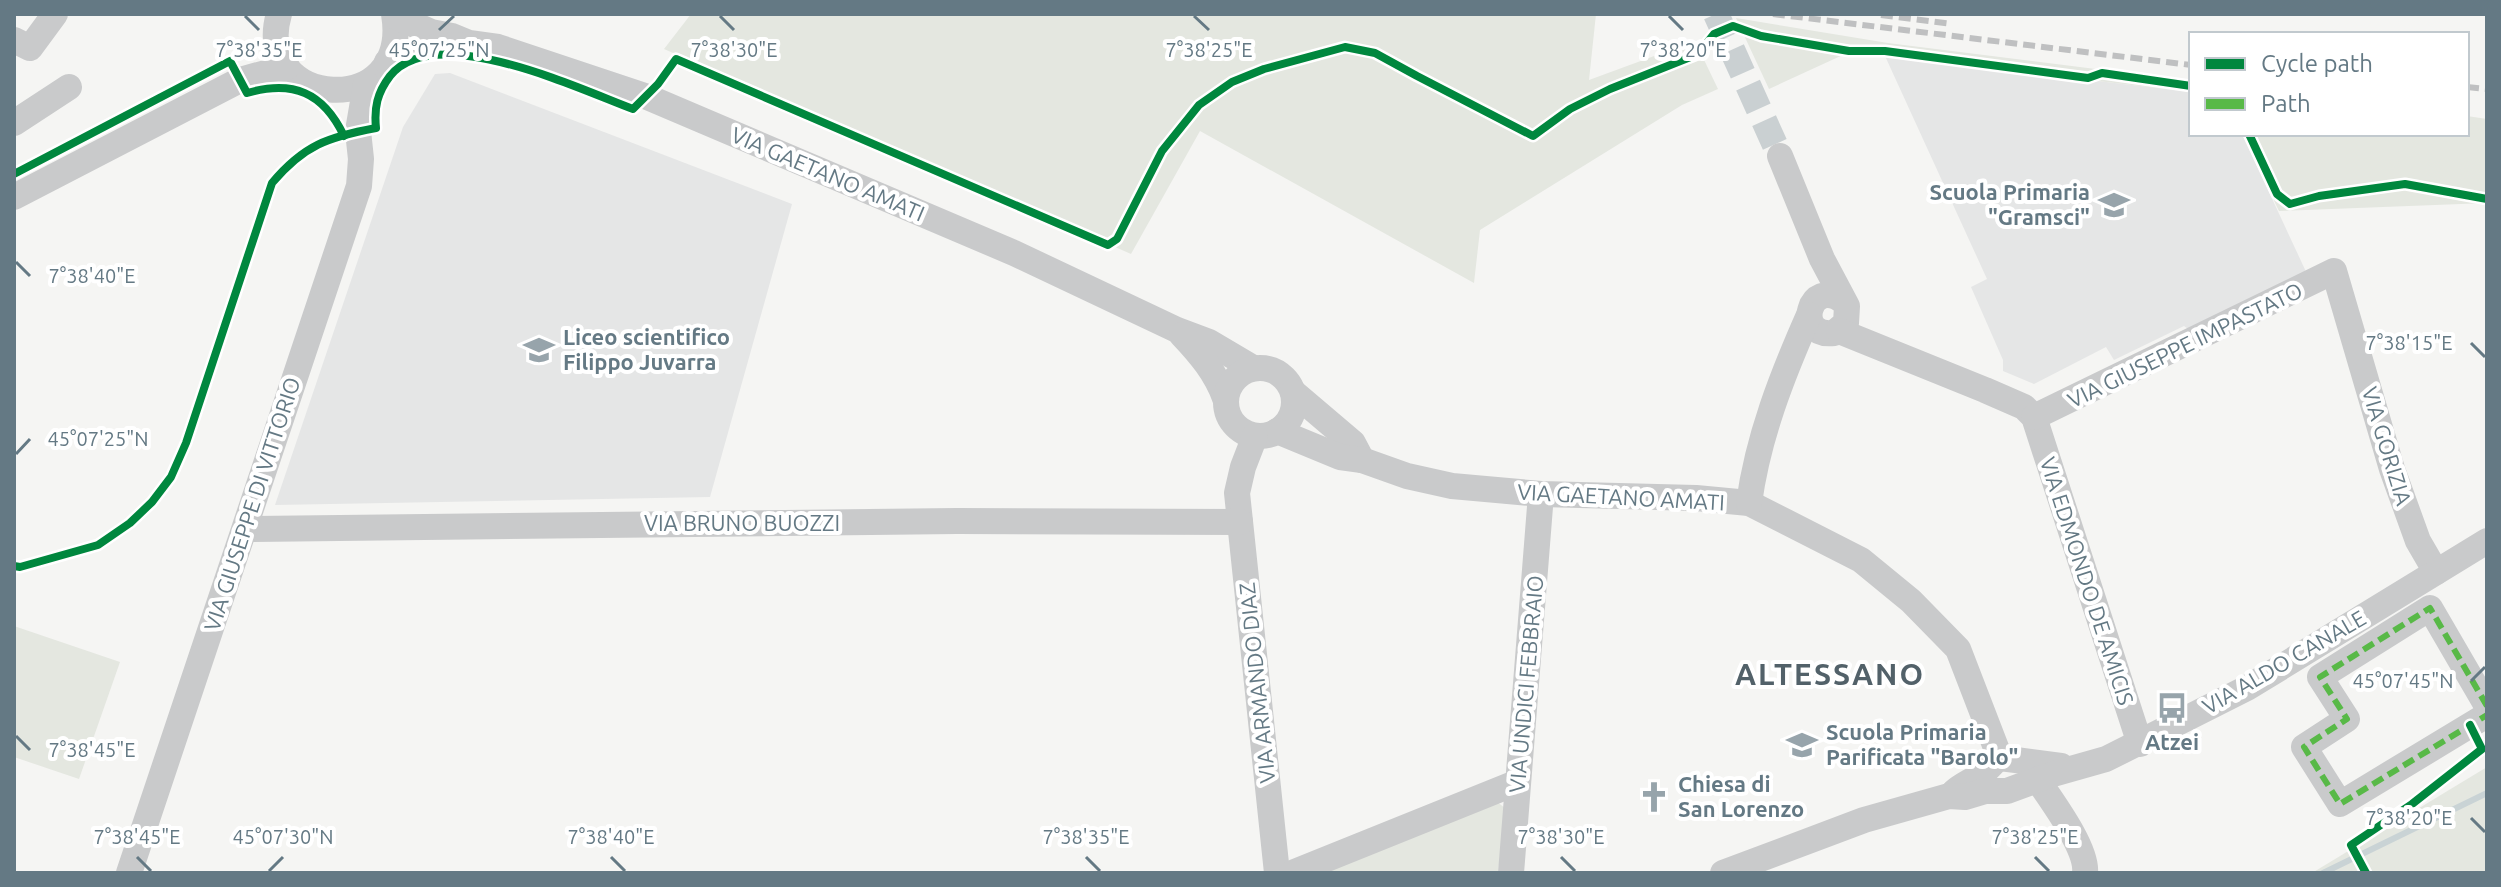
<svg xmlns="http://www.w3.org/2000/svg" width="2501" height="887" font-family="Ubuntu,sans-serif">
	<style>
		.built { fill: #e5e6e6 }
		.green { fill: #e4e7e0 }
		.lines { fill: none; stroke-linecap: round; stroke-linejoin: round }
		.stream { stroke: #c9d3d5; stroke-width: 6 }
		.minor-tunnel { stroke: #cad0d2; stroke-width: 26; stroke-dasharray: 26 13; stroke-linecap: butt }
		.minor { stroke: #c9cacb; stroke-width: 26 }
		.rail { stroke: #bfc0c1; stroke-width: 6; stroke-dasharray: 12 6; stroke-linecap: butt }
		.quiet { stroke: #58b947; stroke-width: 6; stroke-dasharray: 12 6; stroke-linecap: butt }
		.cycleway-casing { stroke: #fff; stroke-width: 13 }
		.cycleway { stroke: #00873e; stroke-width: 8 }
		.ticks { fill: none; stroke: #647984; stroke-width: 3 }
		.labels { text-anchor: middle; stroke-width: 8; stroke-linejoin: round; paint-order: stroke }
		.street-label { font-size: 22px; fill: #647984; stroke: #fff }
		.poi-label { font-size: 22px; font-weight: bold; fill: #647984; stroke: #fff; text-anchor: start }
		.district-label { font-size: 30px; font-weight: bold; letter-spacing: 2px; fill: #526169; stroke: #fff }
		.ticks-label { font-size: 20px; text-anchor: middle; fill: #647984; stroke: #fff; stroke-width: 8; stroke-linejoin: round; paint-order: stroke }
	</style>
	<rect width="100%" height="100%" fill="#f5f5f3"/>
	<g class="built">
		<path d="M1885,56L2191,92V134H2242L2308,276L2192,332L2184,326L2114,360L2106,347L2034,384L2003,371V360L1971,287L1987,279Z"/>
		<path d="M450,73L792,204L710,497L275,505L403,127L435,74Z"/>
	</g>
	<g class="green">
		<path d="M691,14H1596L1589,80L1695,41L1718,89L1682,105L1480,230L1474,283L1200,131L1131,254L664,49Z"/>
		<path d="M1736,18L1888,43L2191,81V92L1885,56L1845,54L1769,89Z"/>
		<path d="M2467,116L2487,119V203L2279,211L2242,134H2467Z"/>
		<path d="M14,626L120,662L79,779L14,757Z"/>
		<path d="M2487,767V873H2312Z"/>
		<path d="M1489,796L1505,808L1498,873H1321Z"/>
	</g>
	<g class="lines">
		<path class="stream" d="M2323,873L2487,793"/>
		<path class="minor-tunnel" d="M1716,14L1780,156"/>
		<g class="minor">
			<path d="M279,14C251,108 412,122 394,14"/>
			<path d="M395,16L431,32L452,36L469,43L498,47L645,96L1014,253L1177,330L1209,342L1253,368"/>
			<path d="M14,40L30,48L55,14"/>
			<path d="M387,62L422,49L458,45"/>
			<path d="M14,123L69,87"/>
			<path d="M1780,156L1822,259L1847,306L1846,323L1834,333C1793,338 1809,276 1843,301"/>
			<path d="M14,197L240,80L287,67"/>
			<path d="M1839,331L1985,390L2024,407L2034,417L2140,744"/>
			<path d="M1182,335C1200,354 1216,373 1225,398"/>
			<circle cx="1260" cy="402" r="34"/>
			<path d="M1293,392L1353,443L1362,460"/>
			<path d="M2034,417L2334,271L2392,469L2418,541L2436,572"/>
			<path d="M1277,431L1340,457L1362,460L1407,476L1452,486L1541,494L1696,498L1749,503L1861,560L1911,601L1958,649L2000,758"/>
			<path d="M1255,436L1243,467L1237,493L1277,873"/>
			<path d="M1749,503C1758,437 1782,376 1809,315"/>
			<path d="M245,529L957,521L1240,522"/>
			<path d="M2487,706L2430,608L2320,677L2347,719L2304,747L2340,804L2487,715"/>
			<path d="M2037,779C2051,800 2088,849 2085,873"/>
			<path d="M1954,792C1962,785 1970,782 1979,776C1988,771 1991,763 2000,758L2061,766"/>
			<path d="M129,873L359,186L361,159L358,131L366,84"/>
			<path d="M1292,873L1518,782"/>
			<path d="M1511,873L1541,494"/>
			<path d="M1723,873L1864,820L1949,796L1965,797L1985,791H2007L2053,774L2106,759L2247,688L2487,541"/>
		</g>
		<g class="rail">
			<path d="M1773,14L2191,65"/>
			<path d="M1881,15L1952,24"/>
			<path d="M2467,87L2487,89"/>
		</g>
		<path class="quiet" d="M2487,706L2430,608L2320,677L2347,719L2304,747L2340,804L2487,715"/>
		<defs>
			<g id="cycleway">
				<path d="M2249,134L2277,194L2290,204L2319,196L2405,184L2487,199"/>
				<path d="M14,174L230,61L247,93C293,80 323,92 344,136"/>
				<path d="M14,566L20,567L98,545L130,523L152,502L171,477L186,443L272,183C304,145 328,137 376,128C374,108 377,93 390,76C435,20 579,89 633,109L658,84L676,59L1108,245L1117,239L1162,151L1199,105L1232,82L1264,69L1345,47L1375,53L1417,76L1533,136L1570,109L1610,89L1698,54L1714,34L1733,26L1761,36L1849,51H1885L2088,78L2102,73L2191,86"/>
				<path d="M2366,873L2351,845L2412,804L2482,749L2470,725"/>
			</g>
		</defs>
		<use href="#cycleway" class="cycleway-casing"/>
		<use href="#cycleway" class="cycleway"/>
	</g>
	<path class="ticks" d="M245,16L259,30M720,16L734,30M1194,16L1209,30M1669,16L1683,30M439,30L454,16M16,262L30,276M2471,343L2485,357M16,454L30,439M2471,681L2485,667M16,736L30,750M2471,818L2485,832M137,857L151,871M611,857L625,871M1086,857L1100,871M1561,857L1575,871M2035,857L2049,871M269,871L283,857"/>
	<defs>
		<symbol id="school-bare" viewBox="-9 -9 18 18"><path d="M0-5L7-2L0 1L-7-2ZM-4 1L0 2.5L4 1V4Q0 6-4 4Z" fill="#97a4ab" stroke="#fff" stroke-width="2.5" paint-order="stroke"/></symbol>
		<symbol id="bus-bare" viewBox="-9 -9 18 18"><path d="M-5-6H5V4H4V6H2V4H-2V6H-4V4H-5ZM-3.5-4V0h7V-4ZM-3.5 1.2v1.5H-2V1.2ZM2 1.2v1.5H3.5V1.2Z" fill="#97a4ab" stroke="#fff" stroke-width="2.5" paint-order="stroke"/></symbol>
		<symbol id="church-bare" viewBox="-9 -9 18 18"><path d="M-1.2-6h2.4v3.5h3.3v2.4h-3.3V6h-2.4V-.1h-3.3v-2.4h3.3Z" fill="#97a4ab" stroke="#fff" stroke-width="2.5" paint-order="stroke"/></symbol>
	</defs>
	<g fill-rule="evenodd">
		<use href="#school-bare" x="2092" y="183" width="44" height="44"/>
		<use href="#school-bare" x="517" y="328" width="44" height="44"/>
		<use href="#bus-bare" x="2150" y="686" width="44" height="44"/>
		<use href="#school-bare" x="1780" y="723" width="44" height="44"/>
		<use href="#church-bare" x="1632" y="775" width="44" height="44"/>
	</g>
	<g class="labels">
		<g class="street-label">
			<text transform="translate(828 174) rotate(23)" y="8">VIA GAETANO AMATI</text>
			<text transform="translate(2185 345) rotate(-26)" y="8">VIA GIUSEPPE IMPASTATO</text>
			<text transform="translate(2387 446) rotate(73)" y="8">VIA GORIZIA</text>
			<text transform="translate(1621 497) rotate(3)" y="8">VIA GAETANO AMATI</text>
			<text transform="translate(252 504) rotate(-72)" y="8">VIA GIUSEPPE DI VITTORIO</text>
			<text x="742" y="531">VIA BRUNO BUOZZI</text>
			<text transform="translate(2087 581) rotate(72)" y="8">VIA EDMONDO DE AMICIS</text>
			<text transform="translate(2284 662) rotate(-30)" y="8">VIA ALDO CANALE</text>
			<text transform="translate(1257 683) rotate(-96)" y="8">VIA ARMANDO DIAZ</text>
			<text transform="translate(1526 684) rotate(-85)" y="8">VIA UNDICI FEBBRAIO</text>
		</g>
		<g class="poi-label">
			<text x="2090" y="200" text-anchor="end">Scuola Primaria<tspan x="2090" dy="25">"Gramsci"</tspan></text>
			<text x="563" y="345">Liceo scientifico<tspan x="563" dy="25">Filippo Juvarra</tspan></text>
			<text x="1826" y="740">Scuola Primaria<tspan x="1826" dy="25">Parificata "Barolo"</tspan></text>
			<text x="2172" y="750" text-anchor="middle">Atzei</text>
			<text x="1678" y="792">Chiesa di<tspan x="1678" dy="25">San Lorenzo</tspan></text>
		</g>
		<g class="district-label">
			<text x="1830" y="685">ALTESSANO</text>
		</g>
	</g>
	<g class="ticks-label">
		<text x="259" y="57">7°38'35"E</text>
		<text x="439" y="57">45°07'25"N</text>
		<text x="734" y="57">7°38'30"E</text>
		<text x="1209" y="57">7°38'25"E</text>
		<text x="1683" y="57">7°38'20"E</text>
		<text x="92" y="283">7°38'40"E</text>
		<text x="2409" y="350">7°38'15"E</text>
		<text x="98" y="446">45°07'25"N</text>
		<text x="2403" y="688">45°07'45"N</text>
		<text x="92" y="757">7°38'45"E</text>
		<text x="2409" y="825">7°38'20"E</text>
		<text x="137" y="844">7°38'45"E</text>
		<text x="283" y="844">45°07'30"N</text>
		<text x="611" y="844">7°38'40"E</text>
		<text x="1086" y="844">7°38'35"E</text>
		<text x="1561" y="844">7°38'30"E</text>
		<text x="2035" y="844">7°38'25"E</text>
	</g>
	<rect width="2501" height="887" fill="none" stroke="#647984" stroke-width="32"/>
	<rect x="2189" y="32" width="280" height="104" fill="#ffffff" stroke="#c1c9ce" stroke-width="2"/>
	<rect x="2205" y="58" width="40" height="12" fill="#00873e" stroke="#c1c9ce" stroke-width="2"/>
	<text x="2261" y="72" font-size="24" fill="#647984">Cycle path</text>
	<rect x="2205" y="98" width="40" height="12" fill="#58b947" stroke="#c1c9ce" stroke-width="2"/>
	<text x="2261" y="112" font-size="24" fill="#647984">Path</text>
</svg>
